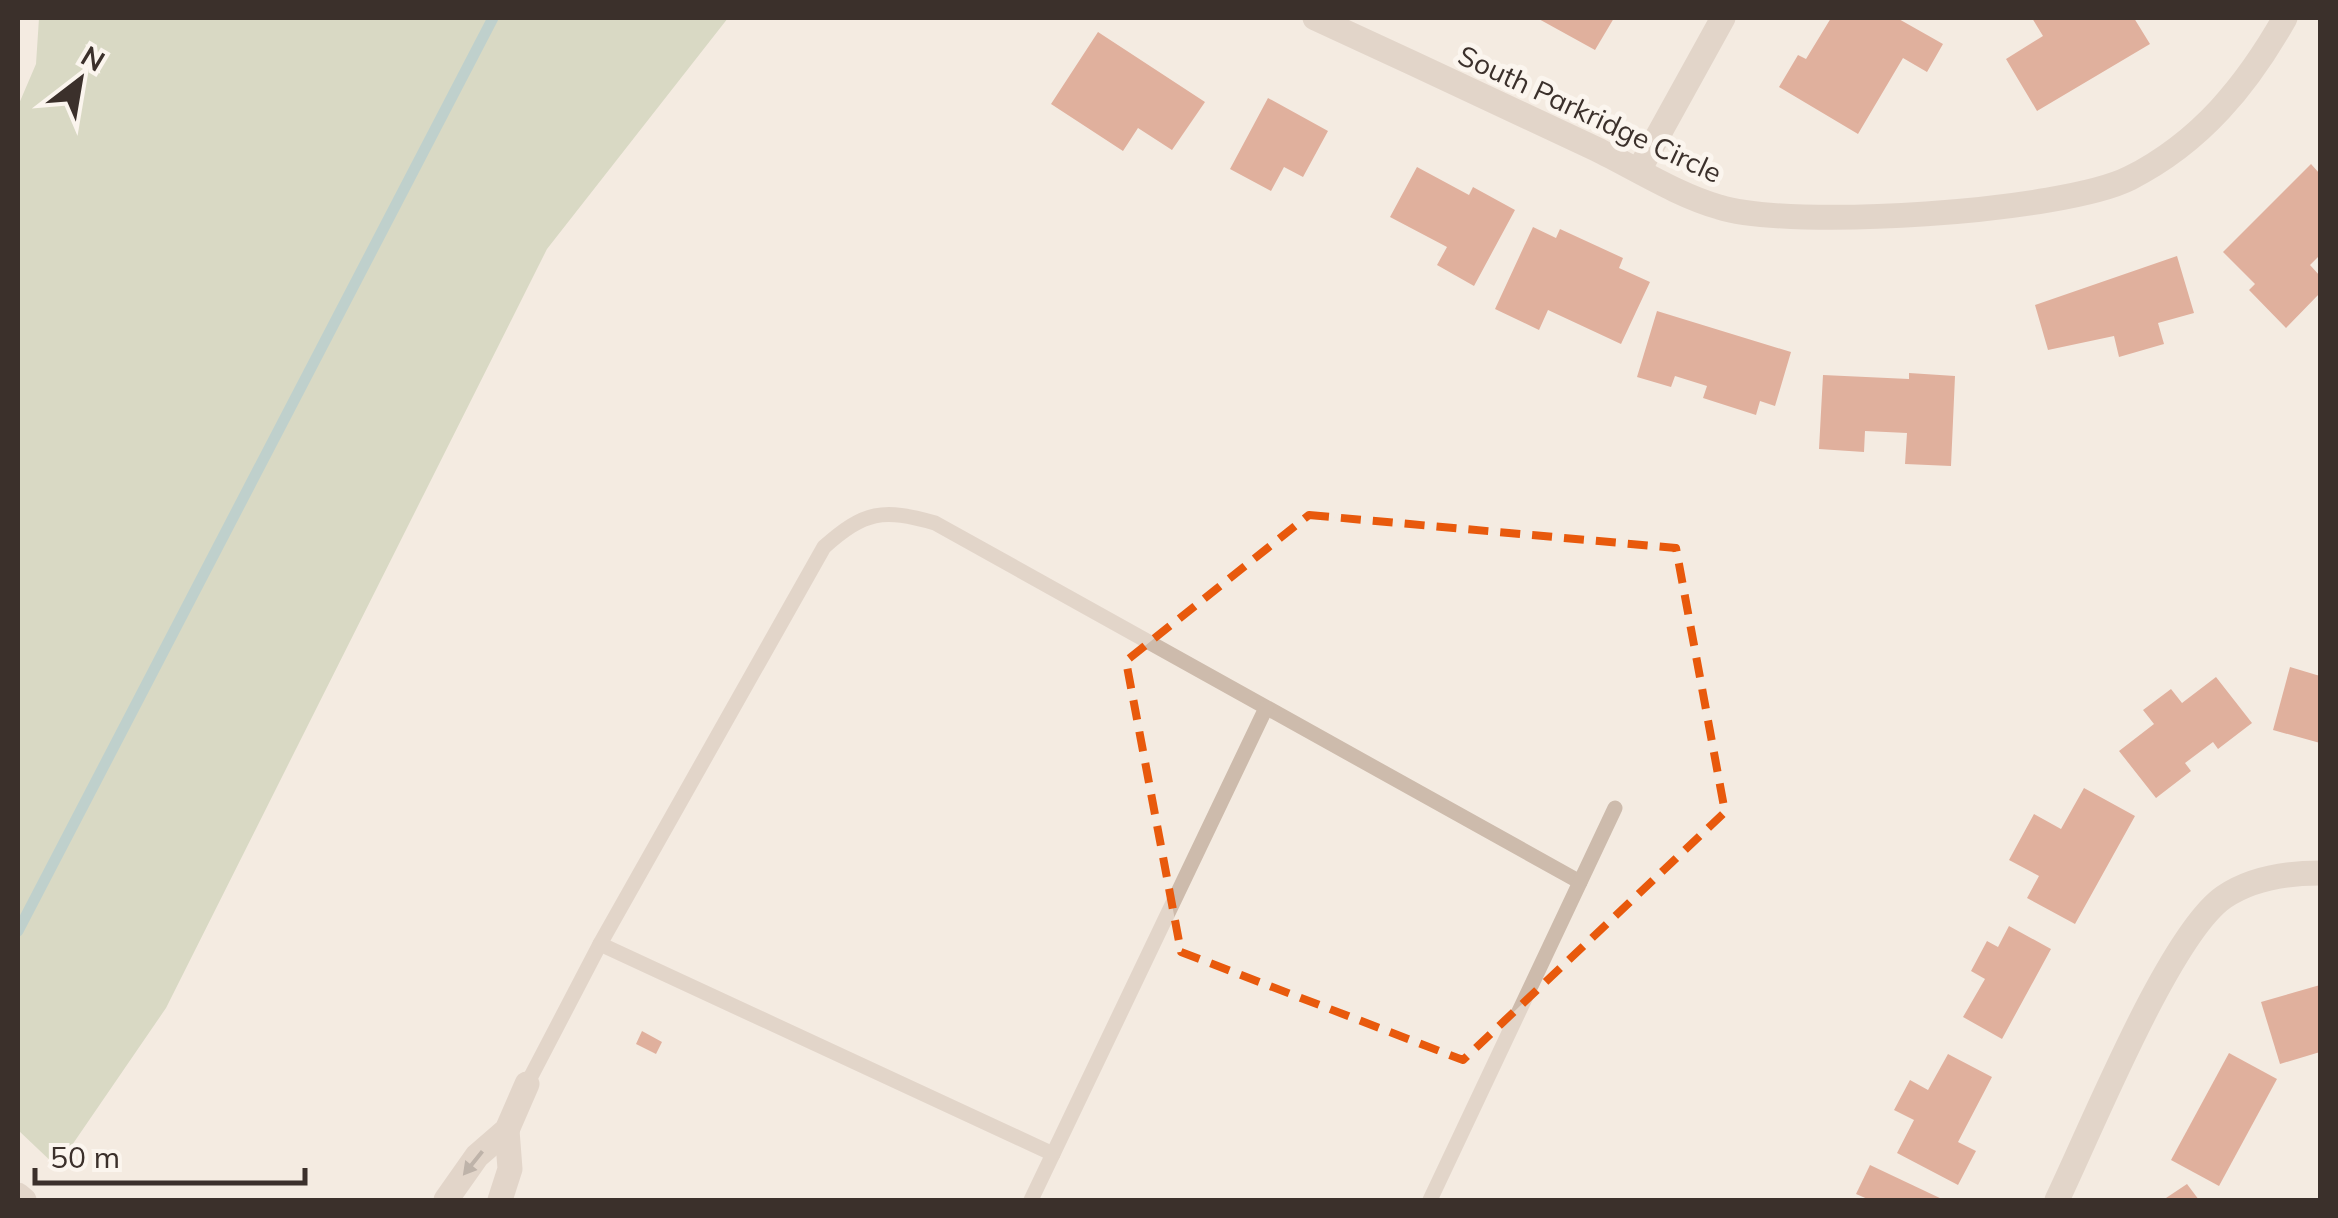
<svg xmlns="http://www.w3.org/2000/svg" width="2338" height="1218" font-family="Mulish,sans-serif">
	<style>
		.green { fill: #b8c4a0 }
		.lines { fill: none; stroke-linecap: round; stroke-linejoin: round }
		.stream { stroke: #7fb0b2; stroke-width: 11 }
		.building { fill: #c8694b }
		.service { stroke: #cdbbac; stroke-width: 15 }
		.minor { stroke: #cdbbac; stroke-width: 25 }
		.tertiary { stroke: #cdbbac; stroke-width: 25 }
		.oneway { fill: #7d6f65 }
		.marked { fill: none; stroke: #e8590c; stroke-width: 8; stroke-dasharray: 20 12; stroke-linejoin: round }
		.labels { text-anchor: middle; stroke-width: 10; stroke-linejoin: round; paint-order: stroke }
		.street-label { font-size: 28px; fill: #3b302b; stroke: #fbf5ee }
	</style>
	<rect width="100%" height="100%" fill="#f4ebe1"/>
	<path class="green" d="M39,18H728L547,249L166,1008L57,1167L18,1130V106L36,64Z"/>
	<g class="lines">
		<path class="stream" d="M18,931L493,18"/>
	</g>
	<g class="building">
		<path d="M1537,18H1614L1595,50Z"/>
		<path d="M1831,18H1897L1943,44L1927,72L1903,58L1858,134L1779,87L1798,55L1806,59Z"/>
		<path d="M2032,18H2134L2150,44L2037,111L2006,59L2043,36Z"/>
		<path d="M1098,32L1205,102L1172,150L1138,128L1123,151L1051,104Z"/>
		<path d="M1268,98L1328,131L1303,177L1284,167L1271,191L1230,169Z"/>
		<path d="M2311,164L2320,174V255L2310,265L2320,276V293L2286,328L2249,290L2255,284L2223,252Z"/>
		<path d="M1417,167L1469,195L1473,187L1515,210L1474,286L1437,265L1447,247L1390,217Z"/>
		<path d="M1533,227L1556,238L1560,229L1623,258L1619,268L1650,282L1621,344L1548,310L1539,330L1495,309Z"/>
		<path d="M2177,256L2194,313L2158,323L2164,344L2119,357L2114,336L2048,350L2035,305Z"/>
		<path d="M1657,311L1791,352L1775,406L1760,401L1756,415L1703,398L1707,386L1675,376L1671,387L1637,377Z"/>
		<path d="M1909,373L1955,376L1951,466L1905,464L1907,433L1865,431L1864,452L1819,449L1823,375L1909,379Z"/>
		<path d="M2290,667L2320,676V743L2273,730Z"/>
		<path d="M2216,677L2252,723L2218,749L2213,742L2185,763L2191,771L2156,798L2119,751L2154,724L2143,710L2171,689L2182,703Z"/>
		<path d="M2084,788L2135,816L2075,924L2027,898L2039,876L2009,860L2034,814L2061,829Z"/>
		<path d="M2009,926L2051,949L2002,1039L1963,1017L1985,979L1971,971L1987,941L1998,947Z"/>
		<path d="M2320,985V1052L2280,1064L2261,1002Z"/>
		<path d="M642,1031L662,1042L656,1054L636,1044Z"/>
		<path d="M2229,1053L2277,1079L2219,1186L2171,1160Z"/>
		<path d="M1948,1054L1992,1077L1958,1142L1976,1151L1958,1185L1897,1153L1914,1120L1894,1110L1910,1080L1928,1090Z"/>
		<path d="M1870,1165L1944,1200H1870L1856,1194Z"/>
		<path d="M2187,1184L2199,1200H2163Z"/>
	</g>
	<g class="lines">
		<g class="service">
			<path d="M600,944L1053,1154"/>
			<path d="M527,1084L600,944L824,547C865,511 882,508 935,523L1580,882"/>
			<path d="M1031,1200L1266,708"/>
			<path d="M1430,1200L1615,808"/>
		</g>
		<g class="minor">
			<path d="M1315,18C1409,61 1502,105 1596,149C1635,168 1677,195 1719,207C1791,230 2063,212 2130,178C2201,142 2247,85 2285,18"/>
			<path d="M1639,170L1723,18"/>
			<path d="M446,1200L477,1156L507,1130L527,1084"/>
			<path d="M500,1200L510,1169L507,1130"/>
			<path d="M2057,1200C2090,1132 2169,935 2224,897C2252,878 2288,873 2320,873"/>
		</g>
		<path class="tertiary" d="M18,1195L24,1200"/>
	</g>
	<defs><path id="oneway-solid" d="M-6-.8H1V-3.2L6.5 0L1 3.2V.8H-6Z" transform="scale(2.5)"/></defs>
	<use class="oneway" href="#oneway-solid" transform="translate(473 1163) rotate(129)"/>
	<path d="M0 0H2338V1218H0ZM1309,515L1676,548L1725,812L1463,1060L1181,952L1126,661Z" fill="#f4ebe1" fill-opacity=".55" fill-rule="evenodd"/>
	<path class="marked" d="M1309,515L1676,548L1725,812L1463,1060L1181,952L1126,661Z"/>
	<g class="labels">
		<g class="street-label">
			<text transform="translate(1590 114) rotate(25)" y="10">South Parkridge Circle</text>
		</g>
	</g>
	<rect width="2338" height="1218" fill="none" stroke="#3b302b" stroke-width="40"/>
	<g transform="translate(80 80) rotate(31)" stroke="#fbf5ee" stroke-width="8" paint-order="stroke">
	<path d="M0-8L18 38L0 25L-18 38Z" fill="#3b302b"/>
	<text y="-15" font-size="28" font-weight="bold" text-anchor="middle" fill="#3b302b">N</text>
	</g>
	<path d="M35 1168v15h270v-15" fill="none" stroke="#3b302b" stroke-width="5"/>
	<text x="50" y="1168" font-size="30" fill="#3b302b" stroke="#fbf5ee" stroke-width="8" paint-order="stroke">50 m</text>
</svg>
